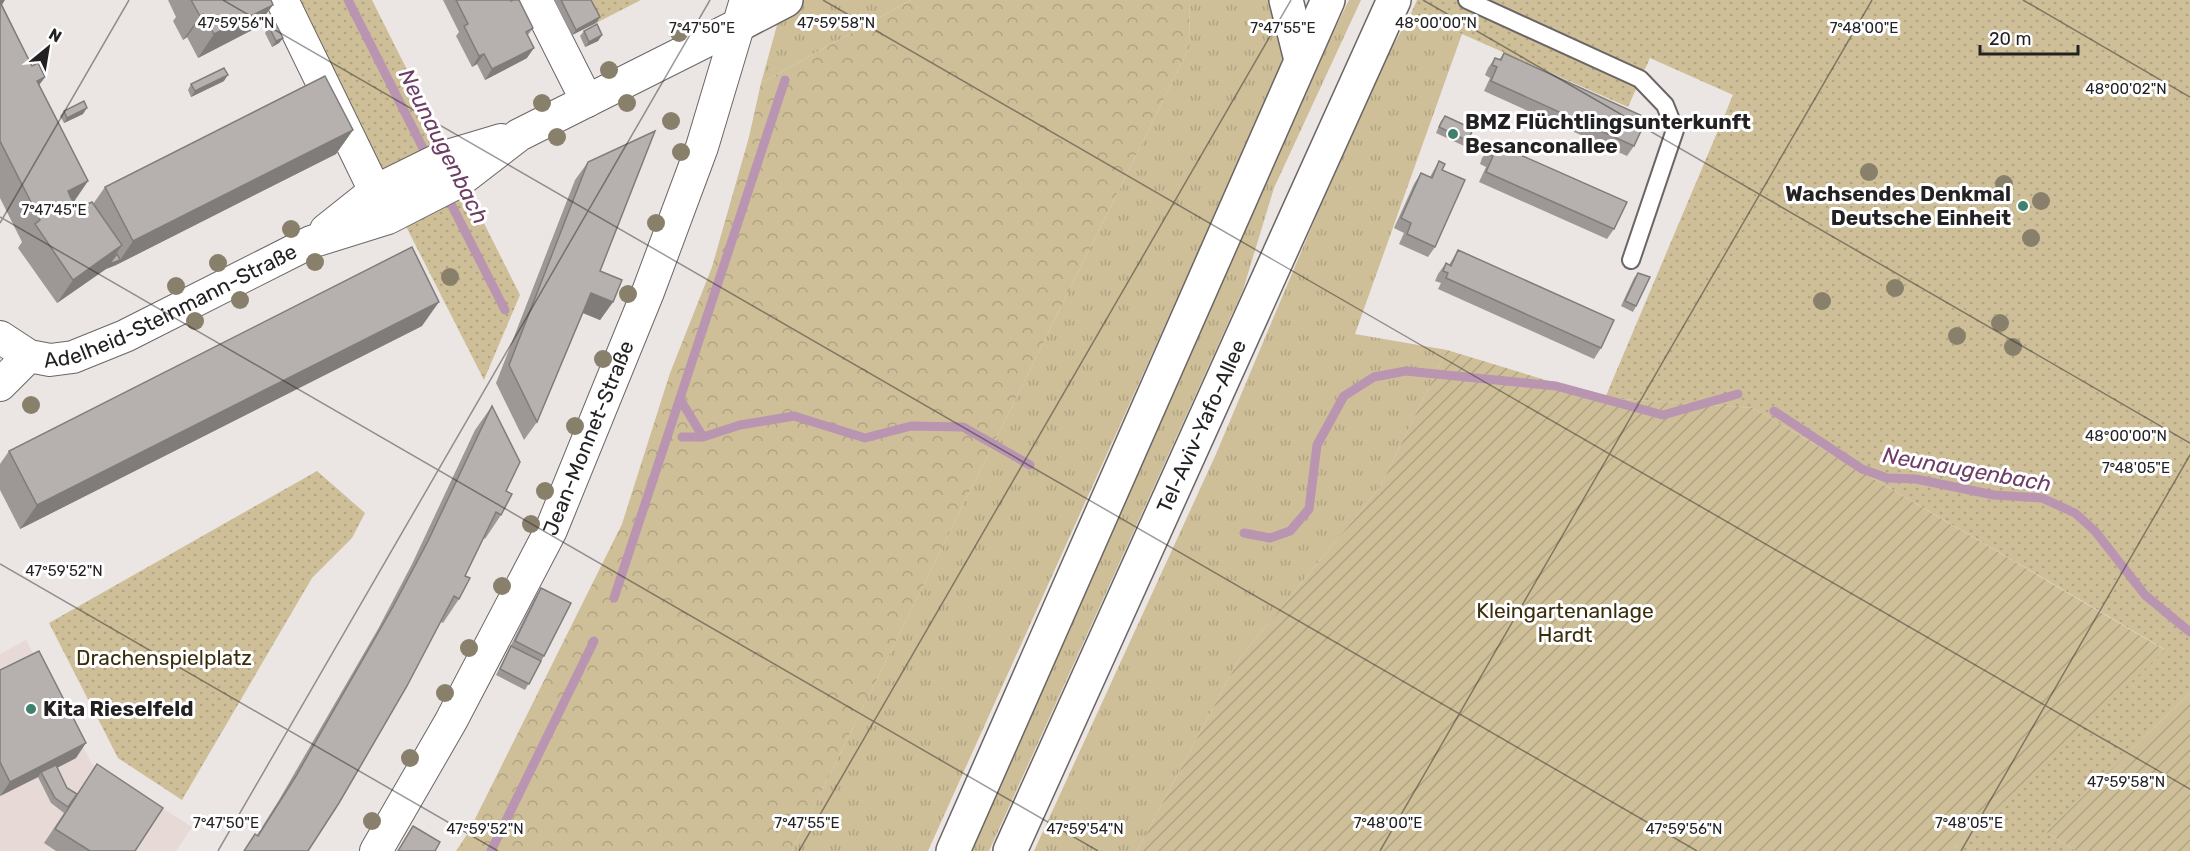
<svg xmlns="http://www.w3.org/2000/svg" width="2190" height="851" font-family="Rubik,sans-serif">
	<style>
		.built { fill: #e7d9d6 }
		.grass { fill: url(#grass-tufts) }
		.forest { fill: url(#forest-crowns) }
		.park { fill: url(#park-dots) }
		.garden { fill: url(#garden-furrows) }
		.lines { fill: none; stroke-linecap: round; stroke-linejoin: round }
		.stream { stroke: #b995b1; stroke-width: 9 }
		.service-casing { stroke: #6b6665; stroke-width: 20 }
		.minor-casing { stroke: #6b6665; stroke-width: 34 }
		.tertiary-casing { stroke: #6b6665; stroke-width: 36 }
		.primary-casing { stroke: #6b6665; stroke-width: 36 }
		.service { stroke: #fff; stroke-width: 16 }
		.minor { stroke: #fff; stroke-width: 32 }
		.tertiary { stroke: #fff; stroke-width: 33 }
		.primary { stroke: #fff; stroke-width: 33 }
		.tree { fill: #89806c }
		.wall { fill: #9d9896 }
		.shaded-wall { fill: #7f7c7a }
		.building { fill: #b6b1ae; stroke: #7f7c7a; stroke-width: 1.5 }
		.ticks { fill: none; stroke: #232121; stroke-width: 1.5; stroke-opacity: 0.45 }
		.poi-dot { fill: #3f806f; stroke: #fff; stroke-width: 2 }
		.labels { text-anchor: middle; stroke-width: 6; stroke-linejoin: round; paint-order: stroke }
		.poi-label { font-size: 21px; font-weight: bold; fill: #232121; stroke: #fff; text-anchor: start }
		.street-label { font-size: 21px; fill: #232121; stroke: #fff }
		.park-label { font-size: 21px; fill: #392d0a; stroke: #fff }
		.water-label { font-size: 22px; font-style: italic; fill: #6d3d64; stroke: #fff }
		.ticks-label { font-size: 15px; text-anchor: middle; fill: #232121; stroke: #fff; stroke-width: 6; stroke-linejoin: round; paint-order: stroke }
	</style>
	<defs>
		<pattern id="grass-tufts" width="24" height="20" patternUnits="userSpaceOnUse" patternTransform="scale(1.5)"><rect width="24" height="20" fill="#cebf98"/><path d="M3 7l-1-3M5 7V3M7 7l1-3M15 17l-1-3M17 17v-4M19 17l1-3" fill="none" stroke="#b1a483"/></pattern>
		<pattern id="forest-crowns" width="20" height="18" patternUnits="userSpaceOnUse" patternTransform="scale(1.5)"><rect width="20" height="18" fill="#cebf98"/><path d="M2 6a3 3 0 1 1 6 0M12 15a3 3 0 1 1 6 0" fill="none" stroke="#b1a483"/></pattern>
		<pattern id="park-dots" width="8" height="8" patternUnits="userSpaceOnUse" patternTransform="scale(1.5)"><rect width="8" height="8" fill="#cebf98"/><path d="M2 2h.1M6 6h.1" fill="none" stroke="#b1a483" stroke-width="1.8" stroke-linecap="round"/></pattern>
		<pattern id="garden-furrows" width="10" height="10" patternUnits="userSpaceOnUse" patternTransform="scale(1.5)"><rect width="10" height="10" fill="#cebf98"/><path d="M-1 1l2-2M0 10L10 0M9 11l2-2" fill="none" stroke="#b1a483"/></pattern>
	</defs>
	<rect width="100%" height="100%" fill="#ebe6e4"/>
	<path class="built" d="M26,640L92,764L192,827L176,851H0V654Z"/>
	<g class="grass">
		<path d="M784,0H911L761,83Z"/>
		<path d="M1189,0H1292L1280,70L928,851H792L1190,46Z"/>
		<path d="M1349,0H1361L1274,188L1243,290L989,851H969L1259,184Z"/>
		<path d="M1409,18L1462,34L1355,334L1447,350L1380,487L1239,659L1137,851H1034L1216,454L1376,74Z"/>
	</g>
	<path class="forest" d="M911,0H1189L1190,46L792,851H456L468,833L622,524L670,373L712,267L749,137L761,83Z"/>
	<g class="park">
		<path d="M291,0H372L520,295L484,380Z"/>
		<path d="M585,0H641L596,23Z"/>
		<path d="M1417,0H2190V693L2046,832L2076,851H1952L2164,649L1753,408L1605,398L1733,95L1650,58L1628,107L1462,34L1409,18Z"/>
		<path d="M317,471L365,513L352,538L312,578L182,800L118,758L49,623Z"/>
	</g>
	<g class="garden">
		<path d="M1447,350L1605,398L1753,408L2165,650L1952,851H1137L1239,659L1380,487Z"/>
		<path d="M2190,693V851H2076L2046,832Z"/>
	</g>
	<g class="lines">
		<g class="stream">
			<path d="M348,0L429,160"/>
			<path d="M446,194L505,310"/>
			<path d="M680,399L703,437"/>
			<path d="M1774,411L1862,469L1887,478L1916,479L1994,495L2042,498L2075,513L2095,531L2145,595L2190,632"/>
			<path d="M682,437H703L740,425L794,416L865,438L911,426L963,427L1030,465"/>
			<path d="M1244,533L1270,538L1290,531L1309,509L1317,445L1344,396L1374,377L1406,371L1556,386L1663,415L1738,394"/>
			<path d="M614,598L785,80"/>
			<path d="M491,851L594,641"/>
		</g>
		<defs>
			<path id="service" d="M1467,0L1640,79L1665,105L1675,130L1631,260"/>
			<g id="minor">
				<path d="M282,0L375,191"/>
				<path d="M536,0L587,101"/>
				<path d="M326,230L375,191L444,157L501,140"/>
				<path id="s1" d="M0,337L29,356L50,360L73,357L125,336L311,242L388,218L458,182L519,135L740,24"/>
				<path d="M0,385L29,356"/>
				<path id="s2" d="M376,851L451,721L551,530L648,292L702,147L746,0"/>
			</g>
			<g id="tertiary">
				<path d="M1286,0L1301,60"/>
				<path d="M740,24L786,0"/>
			</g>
			<g id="primary">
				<path d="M953,851L1328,0"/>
				<path id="s3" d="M1010,851L1394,0"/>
			</g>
		</defs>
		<use href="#service" class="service-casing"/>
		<use href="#minor" class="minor-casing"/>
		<use href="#tertiary" class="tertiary-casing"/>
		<use href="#primary" class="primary-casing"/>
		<use href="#service" class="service"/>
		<use href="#minor" class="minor"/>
		<use href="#tertiary" class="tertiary"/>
		<use href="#primary" class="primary"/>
	</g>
	<g class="tree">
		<circle cx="679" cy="33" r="9"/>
		<circle cx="609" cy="70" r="9"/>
		<circle cx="542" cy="103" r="9"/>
		<circle cx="627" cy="103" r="9"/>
		<circle cx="671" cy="121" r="9"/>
		<circle cx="557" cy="137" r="9"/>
		<circle cx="681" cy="152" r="9"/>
		<circle cx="1869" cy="172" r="9"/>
		<circle cx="2004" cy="184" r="9"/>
		<circle cx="2041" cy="201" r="9"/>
		<circle cx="656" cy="223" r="9"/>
		<circle cx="291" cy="229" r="9"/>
		<circle cx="2031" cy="238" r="9"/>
		<circle cx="315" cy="262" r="9"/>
		<circle cx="218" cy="263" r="9"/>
		<circle cx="450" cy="277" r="9"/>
		<circle cx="176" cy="286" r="9"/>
		<circle cx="1895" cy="288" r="9"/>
		<circle cx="628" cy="294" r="9"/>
		<circle cx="240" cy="300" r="9"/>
		<circle cx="1822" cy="301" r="9"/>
		<circle cx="195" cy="321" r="9"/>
		<circle cx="2000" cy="323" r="9"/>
		<circle cx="1957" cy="336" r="9"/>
		<circle cx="2013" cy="347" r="9"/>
		<circle cx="603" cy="359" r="9"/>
		<circle cx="31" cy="405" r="9"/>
		<circle cx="575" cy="426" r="9"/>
		<circle cx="545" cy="491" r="9"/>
		<circle cx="531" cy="524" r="9"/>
		<circle cx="502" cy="586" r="9"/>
		<circle cx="469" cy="648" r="9"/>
		<circle cx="445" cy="693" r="9"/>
		<circle cx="410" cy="758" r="9"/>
		<circle cx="372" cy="821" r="9"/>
	</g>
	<g class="wall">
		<path d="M0,0L32,66L45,77L39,85L88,181L74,202L79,208L93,204L105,187L353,130L336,154L116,265L106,269L57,303L18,248L22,242L0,198Z"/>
		<path d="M168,0H271L256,28L198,58L187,37L183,40L173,21L176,17Z"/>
		<path d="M443,0H510L533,28L528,35L527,58L485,80L477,64L472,67L456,36L459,32Z"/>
		<path d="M554,0H591L600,17L596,23L572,35Z"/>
		<path d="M269,27L283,38L279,43L272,47L265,33Z"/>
		<path d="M584,31L602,35L598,41L585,47L580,36Z"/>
		<path d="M1504,53L1634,146L1627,156L1484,91L1490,78L1485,75L1488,68L1495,58L1499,60Z"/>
		<path d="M224,81L191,97L188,90L191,84Z"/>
		<path d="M64,111L83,114L64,123L60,116Z"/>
		<path d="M1445,116L1468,141L1464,146L1436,133L1441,121Z"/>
		<path d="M1498,145L1614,229L1607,239L1479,182L1486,167L1480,164L1482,158L1490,148L1494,150Z"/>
		<path d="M1439,161L1442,170L1435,247L1428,257L1399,244L1404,233L1394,228L1414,184L1421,173L1430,177Z"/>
		<path d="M588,162L600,271L613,302L600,320L583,313L537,422L524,440L496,383L575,180Z"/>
		<path d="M1458,250L1601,348L1594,359L1438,289L1441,283L1435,281L1438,274L1446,263L1449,265Z"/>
		<path d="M1638,273L1636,306L1633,312L1621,306L1634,278Z"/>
		<path d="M422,326L20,529L0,490V464L9,451Z"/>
		<path d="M492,406L506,491L501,515L485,539L484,538L465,576L459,599L443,623L441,622L308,851L257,835L279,800L378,629L412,564L475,430Z"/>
		<path d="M541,588L544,656L525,690L496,675L534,599Z"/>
		<path d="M0,670L76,758L57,768L67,788L77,794L97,764L135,851H56L44,843L66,810L64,813L51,803L38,777L0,796Z"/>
	</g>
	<g class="shaded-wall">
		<path d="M0,0H5L0,8Z"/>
		<path d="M273,5L256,28L198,58L214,34Z"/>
		<path d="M203,14L187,37L183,40L200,16Z"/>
		<path d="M600,17L596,23L572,35L576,30Z"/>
		<path d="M602,35L598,41L585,47L589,42Z"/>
		<path d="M283,38L279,43L272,47L276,41Z"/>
		<path d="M534,48L527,58L485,80L492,69Z"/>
		<path d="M484,54L477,64L472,67L479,56Z"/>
		<path d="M228,75L224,81L191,97L195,91Z"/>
		<path d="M45,77L28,100L37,81Z"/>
		<path d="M87,108L83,114L64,123L67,118Z"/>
		<path d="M353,130L336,154L116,265L106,269L109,264L120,260L133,241Z"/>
		<path d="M88,181L71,205L68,191Z"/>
		<path d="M122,245L106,269L57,303L73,280Z"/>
		<path d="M591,293L613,302L600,320L578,311Z"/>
		<path d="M439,302L422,326L20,529L37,505Z"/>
		<path d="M86,743L76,758L43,775L41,772L38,777L0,796L10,782Z"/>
	</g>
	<g class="building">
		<path d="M191,0H271L273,5L214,34L203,14L200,16Z"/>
		<path d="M456,0H510L511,1L513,0H519L533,28L526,32L534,48L492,69L484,54L479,56L464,26L468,24Z"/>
		<path d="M561,0H591L600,17L576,30Z"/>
		<path d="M0,2L32,66L38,63L45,77L37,81L88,181L68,191L71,198L79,208L92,202L122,245L73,280L35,224L40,220L0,141Z"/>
		<path d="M276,24L283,38L276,41L269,27Z"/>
		<path d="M597,24L602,35L589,42L584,31Z"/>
		<path d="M1504,53L1647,118L1634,146L1491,81L1497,67L1492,65L1495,58L1501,60Z"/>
		<path d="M224,68L228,75L195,91L191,84Z"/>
		<path d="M325,76L353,130L133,241L105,187Z"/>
		<path d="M84,101L87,108L67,118L64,111Z"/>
		<path d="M1445,116L1473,129L1468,141L1439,127Z"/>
		<path d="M655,131L600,271L622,280L613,302L591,293L537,422L509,365L588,162Z"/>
		<path d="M1498,145L1627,202L1614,229L1486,172L1493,156L1487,154L1490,148L1496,151Z"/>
		<path d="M1439,161L1445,164L1442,170L1465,180L1435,247L1407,234L1411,223L1401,218L1421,173L1432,178Z"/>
		<path d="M412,247L439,302L37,505L9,451Z"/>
		<path d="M1458,250L1614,320L1601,348L1446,278L1448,273L1443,271L1446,263L1451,266Z"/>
		<path d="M117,254L120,260L109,264Z"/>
		<path d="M1638,273L1650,277L1636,306L1625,301Z"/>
		<path d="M492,406L520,462L506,491L512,494L501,515L496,512L465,576L470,578L459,599L454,596L407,686L339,803L308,851H244L255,834L258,836L296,776L394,605L428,541Z"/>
		<path d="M541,588L571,603L544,656L515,641Z"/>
		<path d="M511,646L541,661L529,684L500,669Z"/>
		<path d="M39,651L86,743L10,782L0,762V670Z"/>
		<path d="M97,764L163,808L135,851H90L55,829Z"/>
		<path d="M56,765L67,788L77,794L68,807L55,798L41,772Z"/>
		<path d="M413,826L440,842L435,851H398Z"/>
	</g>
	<path class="ticks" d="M223,0L1697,851M823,0L2190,789M1423,0L2190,443M2023,0L2190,97M0,217L1098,851M0,223L129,0M0,564L498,851M218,851L710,0M799,851L1291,0M1380,851L1872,0M1961,851L2190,455"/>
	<g class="poi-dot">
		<circle cx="1453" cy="134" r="6"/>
		<circle cx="2023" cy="206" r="6"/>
		<circle cx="31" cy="709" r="6"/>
	</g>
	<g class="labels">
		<g class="poi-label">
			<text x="1465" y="129">BMZ Flüchtlingsunterkunft<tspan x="1465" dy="24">Besanconallee</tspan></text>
			<text x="2011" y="201" text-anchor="end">Wachsendes Denkmal<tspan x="2011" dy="24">Deutsche Einheit</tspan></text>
			<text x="43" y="716">Kita Rieselfeld</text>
		</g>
		<g class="street-label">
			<text dy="7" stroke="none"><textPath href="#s1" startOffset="188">Adelheid-Steinmann-Straße</textPath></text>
			<text dy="7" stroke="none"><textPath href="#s3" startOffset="466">Tel-Aviv-Yafo-Allee</textPath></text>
			<text dy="7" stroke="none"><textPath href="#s2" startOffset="465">Jean-Monnet-Straße</textPath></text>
		</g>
		<g class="park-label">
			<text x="1565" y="618">Kleingartenanlage<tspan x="1565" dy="24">Hardt</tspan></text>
			<text x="164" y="665">Drachenspielplatz</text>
		</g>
		<g class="water-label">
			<text transform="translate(444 146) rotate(63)" y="8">Neunaugenbach</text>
			<text transform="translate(1967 469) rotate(10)" y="8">Neunaugenbach</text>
		</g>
	</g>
	<g class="ticks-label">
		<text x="236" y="28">47°59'56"N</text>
		<text x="836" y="28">47°59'58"N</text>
		<text x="1436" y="28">48°00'00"N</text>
		<text x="702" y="33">7°47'50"E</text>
		<text x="1283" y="33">7°47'55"E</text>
		<text x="1864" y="33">7°48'00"E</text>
		<text x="2126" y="94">48°00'02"N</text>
		<text x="54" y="215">7°47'45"E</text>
		<text x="2126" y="441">48°00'00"N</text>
		<text x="2136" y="473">7°48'05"E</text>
		<text x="64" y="576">47°59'52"N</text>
		<text x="2126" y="787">47°59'58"N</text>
		<text x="226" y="828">7°47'50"E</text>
		<text x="807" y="828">7°47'55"E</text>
		<text x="1388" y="828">7°48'00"E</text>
		<text x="1969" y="828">7°48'05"E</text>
		<text x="485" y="834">47°59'52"N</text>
		<text x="1085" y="834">47°59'54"N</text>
		<text x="1684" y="834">47°59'56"N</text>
	</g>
	<g transform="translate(48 48) rotate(30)" stroke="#ffffff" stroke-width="4.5" paint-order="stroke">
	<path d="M0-4.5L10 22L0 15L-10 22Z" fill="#232121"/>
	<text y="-9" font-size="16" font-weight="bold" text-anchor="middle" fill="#232121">N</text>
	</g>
	<path d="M1980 45v9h98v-9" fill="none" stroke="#232121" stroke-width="3"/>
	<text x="1989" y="45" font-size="18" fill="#232121" stroke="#ffffff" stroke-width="4.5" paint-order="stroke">20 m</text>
</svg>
